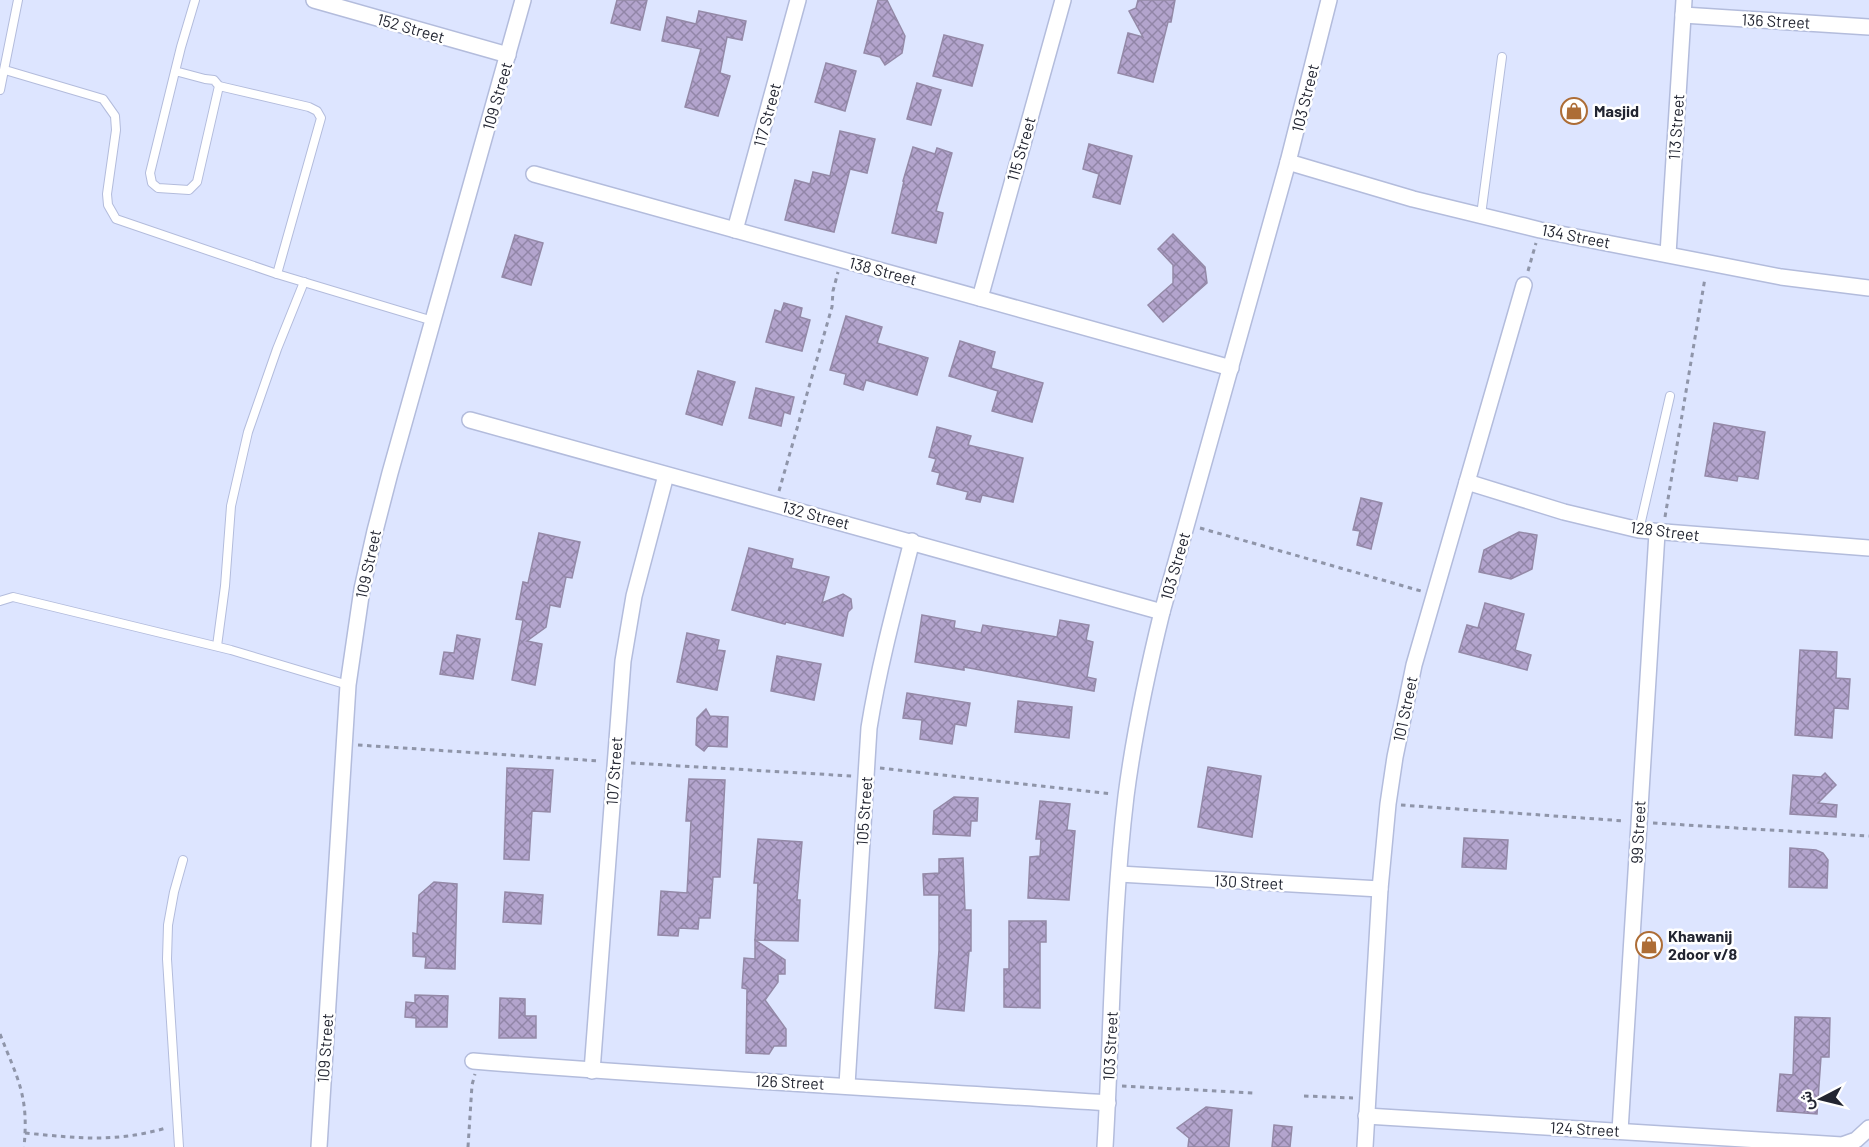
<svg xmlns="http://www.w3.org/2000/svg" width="1869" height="1147" font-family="Barlow,Vazirmatn,sans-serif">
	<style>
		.building { fill: url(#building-cross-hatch); stroke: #9489a7; stroke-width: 1.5 }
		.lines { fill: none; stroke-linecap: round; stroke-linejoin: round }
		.service-casing { stroke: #b3bcdc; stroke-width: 10 }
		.minor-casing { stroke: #b3bcdc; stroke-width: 18 }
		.path { stroke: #8f95a9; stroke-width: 3; stroke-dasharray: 4.5 4.5; stroke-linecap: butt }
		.service { stroke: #fff; stroke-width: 8 }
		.minor { stroke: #fff; stroke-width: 15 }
		.labels { text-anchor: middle; stroke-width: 5; stroke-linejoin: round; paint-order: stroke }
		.street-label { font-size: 16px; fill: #222531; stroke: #fff }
		.poi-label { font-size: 16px; font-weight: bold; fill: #222531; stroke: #fff; text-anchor: start }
	</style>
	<defs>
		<pattern id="building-cross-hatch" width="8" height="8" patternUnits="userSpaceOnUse" patternTransform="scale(1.5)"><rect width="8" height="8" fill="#b3a4cd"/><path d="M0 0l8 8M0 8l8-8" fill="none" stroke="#9185a7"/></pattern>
	</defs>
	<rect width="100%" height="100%" fill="#dde5ff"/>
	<g class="building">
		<path d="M617,0H647L640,30L611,23Z"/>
		<path d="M878,0H887L905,36L902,53L885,65L880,57L864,53Z"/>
		<path d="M1138,0H1175L1171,22H1168L1153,82L1118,73L1128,33L1143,37L1129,11L1136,8Z"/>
		<path d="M699,11L746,21L742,40L727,37L720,73L730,76L718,116L685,107L701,49L662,41L667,17L696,24Z"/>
		<path d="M944,35L983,45L972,86L933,76Z"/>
		<path d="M826,63L856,71L845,111L815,102Z"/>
		<path d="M917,83L941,90L931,125L907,119Z"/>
		<path d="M840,131L875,139L867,173L850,169L834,232L785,220L795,180L810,184L813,172L830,176Z"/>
		<path d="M1089,144L1132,156L1120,204L1093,197L1099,174L1083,169Z"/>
		<path d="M913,147L935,154L937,148L952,153L936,211L943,213L936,243L892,233L904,181H903Z"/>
		<path d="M1173,234L1205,267L1207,283L1163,322L1148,305L1173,283V265L1158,249Z"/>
		<path d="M515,235L543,243L531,285L502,277Z"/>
		<path d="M784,303L802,308L800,317L810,320L802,351L766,342L775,310L781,312Z"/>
		<path d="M846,316L882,327L877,343L928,358L917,395L866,380L863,390L844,384L846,374L830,370Z"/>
		<path d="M960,341L995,352L991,368L1043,383L1032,422L992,411L998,391L949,376Z"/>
		<path d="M698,371L735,382L722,425L686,414Z"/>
		<path d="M756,388L794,397L790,414L784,412L781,426L749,418Z"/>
		<path d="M1714,423L1765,432L1758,479L1738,476L1737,481L1705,476Z"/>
		<path d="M937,427L971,436L968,445L1023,458L1013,502L982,495L980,502L966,499L968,492L937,484L940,473L932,471L936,459L929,457Z"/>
		<path d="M1361,498L1382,503L1371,549L1357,545L1360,531L1353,530Z"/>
		<path d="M1519,532L1537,535L1532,569L1511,579L1479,572L1484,550Z"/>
		<path d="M539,533L580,542L572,578L566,577L560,607L550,605L546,627L527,641L542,644L535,685L512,680L523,620L516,619L523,582L528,583Z"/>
		<path d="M749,548L793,559L791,568L829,577L822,603L843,594L851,599L852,608L848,612L843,636L786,622L785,624L732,610Z"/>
		<path d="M1485,603L1524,614L1515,650L1531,655L1527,670L1459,652L1467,625L1478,628Z"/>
		<path d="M922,615L955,621L954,628L981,633L983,625L1057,637L1060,620L1089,625L1086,640L1093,642L1087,677L1096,679L1094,691L964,667V670L915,662Z"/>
		<path d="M687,633L719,640L717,650L725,651L717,690L677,682Z"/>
		<path d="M457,635L480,639L473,679L440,674L444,652L454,653Z"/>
		<path d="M1800,650L1837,652L1836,678L1850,679L1848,709L1834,708L1832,738L1795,735Z"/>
		<path d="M777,656L821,664L814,700L771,691Z"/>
		<path d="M907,693L970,703L966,726L955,724L952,744L920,739L922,720L903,718Z"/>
		<path d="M1018,701L1072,707L1069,738L1015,732Z"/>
		<path d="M706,709L710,716L728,717L727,747L708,746L704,751L696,745L697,718Z"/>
		<path d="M1208,767L1261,776L1252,837L1198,827Z"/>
		<path d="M507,768L553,770L550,812L532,811L529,860L504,859Z"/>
		<path d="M1825,773L1836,785L1818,803L1837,805L1836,817L1790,814L1793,775L1821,777Z"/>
		<path d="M689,779L725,780L720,877H713L710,918H699L698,929L679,928L678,936L658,935L661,891L687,893L691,821H686Z"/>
		<path d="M954,797L978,798L977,821H971L970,836L933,834L934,811Z"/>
		<path d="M1040,801L1070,804L1067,830L1075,831L1069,900L1028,898L1030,857L1040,856L1041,839H1036Z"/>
		<path d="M1464,838L1508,840L1506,869L1462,867Z"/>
		<path d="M758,839L802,842L797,900H800L798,941L755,940L758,883H754Z"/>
		<path d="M1790,848L1816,850L1823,853L1828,860L1827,888L1789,887Z"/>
		<path d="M963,858L965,910H971V951H969L964,1011L935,1008L939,950V895H924L923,874L939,873V859Z"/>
		<path d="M434,882L457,884L455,969L425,968L426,957L413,956V933L417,934L419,895Z"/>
		<path d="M505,892L543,895L541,924L503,922Z"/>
		<path d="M1009,921H1046V942H1040V1008L1004,1007V969H1009Z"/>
		<path d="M755,940L785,960V974H778V982L765,1000L786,1029V1046H774L769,1054L746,1053L747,989L742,988L744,958L755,959Z"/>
		<path d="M415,995L448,996L447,1027H416V1018L405,1017L406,1002L415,1003Z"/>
		<path d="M500,998L525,999V1016H536V1038H499Z"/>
		<path d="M1795,1017L1830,1018L1829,1057H1821L1817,1114L1777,1111L1780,1074L1793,1075Z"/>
		<path d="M1206,1107L1232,1110L1229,1147H1188L1189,1138L1177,1128Z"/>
		<path d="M1274,1125L1292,1127L1290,1147H1272Z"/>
	</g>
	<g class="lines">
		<defs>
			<g id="service">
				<path d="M5,70L103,99L115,116L116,130L107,194L108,205L116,219L277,274L433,321"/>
				<path d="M175,71L205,79L214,80L219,86L197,182L189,190L158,188L152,183L150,173L181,47L195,0"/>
				<path d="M219,86L309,107L317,111L321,118L277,274"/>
				<path d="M0,90L18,0"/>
				<path d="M1481,215L1502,57"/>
				<path d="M1639,530L1670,396"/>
				<path d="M0,601L13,597L231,650L348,685"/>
				<path d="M217,646L225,586L231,506L248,432L277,349L304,282"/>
				<path d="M179,1147L167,959L168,925L174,892L183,860"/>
			</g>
			<g id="minor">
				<path d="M314,0L508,55"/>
				<path d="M1683,15L1869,27"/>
				<path d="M1288,162L1413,199L1540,230L1781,277L1869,288"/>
				<path d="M534,174L1231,368"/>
				<path d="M735,230L798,0"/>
				<path d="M1668,254L1684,0"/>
				<path d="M980,298L1063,0"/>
				<path d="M470,420L1162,612"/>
				<path d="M1467,482L1564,512L1639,530L1869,548"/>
				<path d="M1119,874L1380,889"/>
				<path d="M473,1061C684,1078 896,1089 1108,1103"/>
				<path d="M592,1071L623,661L634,596L666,475"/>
				<path d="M847,1085L869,728C879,665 896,603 912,541"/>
				<path d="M1366,1116L1842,1145L1856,1140L1869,1128"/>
				<path d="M1620,1131L1657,533"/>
				<path d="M319,1147L348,685L362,589L375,531L390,473L523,0"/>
				<path d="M1105,1147C1112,1030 1112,912 1126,796C1134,734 1147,673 1162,612L1288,162L1329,0"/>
				<path d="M1365,1147L1380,889L1388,804L1395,757L1414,665L1524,285"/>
			</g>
		</defs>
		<use href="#service" class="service-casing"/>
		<use href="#minor" class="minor-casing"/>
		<g class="path">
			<path d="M1528,271L1536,243"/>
			<path d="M779,491L832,307L833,291L838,272"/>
			<path d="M1665,517L1705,278"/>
			<path d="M1200,528L1421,591"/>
			<path d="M358,745L600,761"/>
			<path d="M631,763L852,776"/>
			<path d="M880,768L1112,794"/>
			<path d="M1401,805L1625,821"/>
			<path d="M1653,823L1869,836"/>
			<path d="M0,1034C18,1080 29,1096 24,1147"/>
			<path d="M1122,1086L1253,1093"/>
			<path d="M1304,1096L1353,1098"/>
			<path d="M25,1133C78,1138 114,1143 166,1128"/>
			<path d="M468,1147L472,1085L475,1074"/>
		</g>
		<use href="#service" class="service"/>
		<use href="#minor" class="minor"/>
	</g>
	<defs>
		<symbol id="shop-ring" viewBox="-11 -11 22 22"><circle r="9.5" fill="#fff" stroke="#ad6d36" stroke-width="1.5"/><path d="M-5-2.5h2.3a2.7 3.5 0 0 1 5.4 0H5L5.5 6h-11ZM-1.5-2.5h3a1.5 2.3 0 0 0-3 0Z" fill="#ad6d36"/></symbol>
	</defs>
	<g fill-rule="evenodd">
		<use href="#shop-ring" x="1559" y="96" width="30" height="30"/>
		<use href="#shop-ring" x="1634" y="930" width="30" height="30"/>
	</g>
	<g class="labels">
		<g class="street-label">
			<text transform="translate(1776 21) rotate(3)" y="6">136 Street</text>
			<text transform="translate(411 28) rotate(16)" y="6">152 Street</text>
			<text transform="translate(497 96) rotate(-74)" y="6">109 Street</text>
			<text transform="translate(1305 98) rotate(-76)" y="6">103 Street</text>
			<text transform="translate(767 115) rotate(-75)" y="6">117 Street</text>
			<text transform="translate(1676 127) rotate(-86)" y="6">113 Street</text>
			<text transform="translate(1021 149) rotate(-74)" y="6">115 Street</text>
			<text transform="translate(1576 236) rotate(11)" y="6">134 Street</text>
			<text transform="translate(883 271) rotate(15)" y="6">138 Street</text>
			<text transform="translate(816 515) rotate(15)" y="6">132 Street</text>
			<text transform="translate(1665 531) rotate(7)" y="6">128 Street</text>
			<text transform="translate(368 564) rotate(-78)" y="6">109 Street</text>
			<text transform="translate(1175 566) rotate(-74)" y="6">103 Street</text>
			<text transform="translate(1405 709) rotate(-78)" y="6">101 Street</text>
			<text transform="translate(614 771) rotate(-86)" y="6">107 Street</text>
			<text transform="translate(864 811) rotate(-86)" y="6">105 Street</text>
			<text transform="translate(1638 832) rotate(-87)" y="6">99 Street</text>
			<text transform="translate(1249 882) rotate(3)" y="6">130 Street</text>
			<text transform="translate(1110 1046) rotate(-87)" y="6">103 Street</text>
			<text transform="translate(325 1048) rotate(-86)" y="6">109 Street</text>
			<text transform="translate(790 1082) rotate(3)" y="6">126 Street</text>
			<text transform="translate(1585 1129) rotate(3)" y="6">124 Street</text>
		</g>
		<g class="poi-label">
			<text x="1594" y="117">Masjid</text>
			<text x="1668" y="942">Khawanij<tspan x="1668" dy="18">2door v/8</tspan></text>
		</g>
	</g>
	<g transform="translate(1821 1099) rotate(263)" stroke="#ffffff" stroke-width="4.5" paint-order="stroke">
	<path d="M0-4.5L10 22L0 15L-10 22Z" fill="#222531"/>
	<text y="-9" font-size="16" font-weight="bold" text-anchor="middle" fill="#222531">ش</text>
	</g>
</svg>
